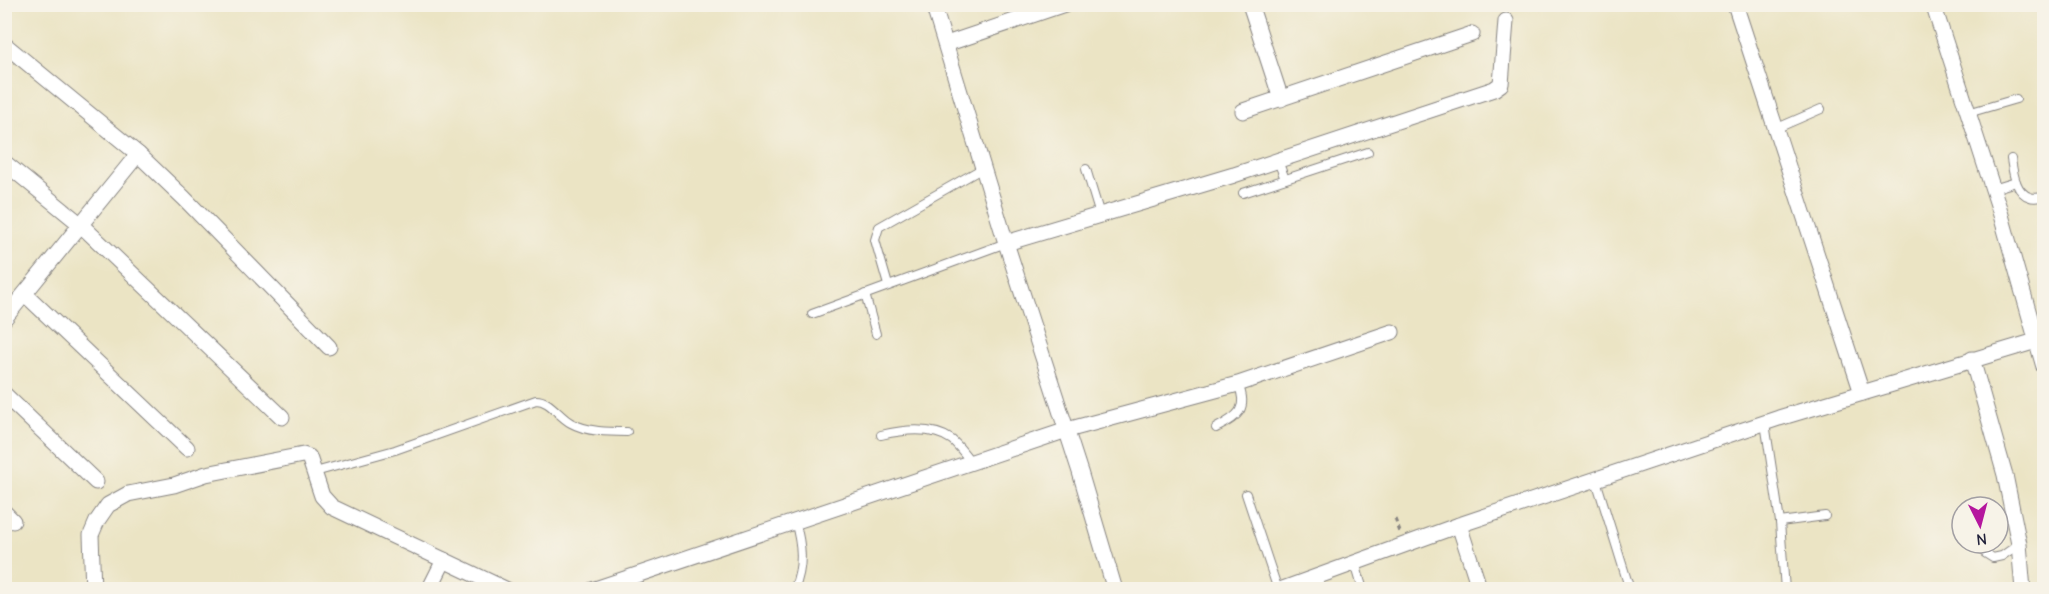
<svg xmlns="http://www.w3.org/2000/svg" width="2049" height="594" font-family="'Comic Neue',sans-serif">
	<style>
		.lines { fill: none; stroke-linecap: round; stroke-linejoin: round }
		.lane-casing { stroke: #868380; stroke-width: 10 }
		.street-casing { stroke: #868380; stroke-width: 17 }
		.path { stroke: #868380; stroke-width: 3; stroke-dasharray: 4.5 4.5; stroke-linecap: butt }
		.lane { stroke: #fff; stroke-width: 8 }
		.street { stroke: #fff; stroke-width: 15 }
	</style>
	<rect width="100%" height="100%" fill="#f7f3e8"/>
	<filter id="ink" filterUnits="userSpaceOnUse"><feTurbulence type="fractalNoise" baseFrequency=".0167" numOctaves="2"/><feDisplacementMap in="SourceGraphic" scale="12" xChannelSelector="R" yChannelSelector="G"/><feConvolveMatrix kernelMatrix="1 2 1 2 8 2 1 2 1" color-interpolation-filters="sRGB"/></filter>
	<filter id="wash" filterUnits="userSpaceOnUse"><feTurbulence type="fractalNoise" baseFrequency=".008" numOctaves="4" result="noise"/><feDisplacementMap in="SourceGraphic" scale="24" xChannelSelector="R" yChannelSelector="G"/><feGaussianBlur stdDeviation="1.35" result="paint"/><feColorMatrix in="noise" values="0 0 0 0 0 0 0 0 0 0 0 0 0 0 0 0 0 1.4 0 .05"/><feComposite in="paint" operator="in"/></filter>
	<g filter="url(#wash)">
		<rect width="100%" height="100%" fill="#ebe4c4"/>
	</g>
	<g filter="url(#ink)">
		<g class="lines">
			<defs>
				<g id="lane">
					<path d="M1968,113L2016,99"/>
					<path d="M1775,129L1821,109"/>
					<path d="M2011,159C2013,171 2015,193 2030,197C2034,199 2040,197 2044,197"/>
					<path d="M1278,161L1285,179"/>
					<path d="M1086,169L1100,215"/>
					<path d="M1993,189L2016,182"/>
					<path d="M1243,193L1368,152"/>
					<path d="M888,285L875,240L879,227L983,168"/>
					<path d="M865,294L876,334"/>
					<path d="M812,314L1006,243"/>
					<path d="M1765,423L1780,522L1785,590"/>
					<path d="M1216,428C1238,417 1249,409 1238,384"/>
					<path d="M881,435C902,430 933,426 952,440C959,446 965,454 971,462"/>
					<path d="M315,472L395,450L536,400C550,400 558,416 571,423C587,432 609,432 627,432"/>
					<path d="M1596,480L1630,590"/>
					<path d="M1246,494L1278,590"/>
					<path d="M1780,522L1825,516"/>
					<path d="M1975,543L1985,553L1993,558L2002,556L2019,544"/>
					<path d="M1355,563L1363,590"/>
					<path d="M794,590C804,566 802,546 795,521"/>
				</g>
				<g id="street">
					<path d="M933,4L1006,243L1080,472L1115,590"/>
					<path d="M1250,4L1281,99"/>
					<path d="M1735,4L1862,393"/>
					<path d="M1933,4L1999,208L2044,367"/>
					<path d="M4,44L138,154L184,198L329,347"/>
					<path d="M946,44L1065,4"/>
					<path d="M1243,111L1472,34"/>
					<path d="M4,162L80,224L282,417"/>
					<path d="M1006,243L1234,175L1494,89L1501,84L1506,21"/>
					<path d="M25,294L187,448"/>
					<path d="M4,319L138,154"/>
					<path d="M1972,359L2005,475L2019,544L2023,590"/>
					<path d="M4,394L96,482"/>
					<path d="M4,512L13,521"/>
					<path d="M1459,525L1480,590"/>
					<path d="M93,590L91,535L97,521L108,505L128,494L174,485L206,474L303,455L309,457L322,496L332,507L507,590"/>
					<path d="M429,590L444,560"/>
					<path d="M592,590L1067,430L1238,384L1392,332"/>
					<path d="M1280,590L1459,525L1779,418L2036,341"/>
				</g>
			</defs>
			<use href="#lane" class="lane-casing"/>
			<use href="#street" class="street-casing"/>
			<path class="path" d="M1395,519L1400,532"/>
			<use href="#lane" class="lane"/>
			<use href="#street" class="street"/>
		</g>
	</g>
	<rect width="2049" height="594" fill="none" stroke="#f7f3e8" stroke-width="24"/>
	<g transform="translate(1980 525) rotate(174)"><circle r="28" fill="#f7f3e8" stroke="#a29fa3" stroke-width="1.5"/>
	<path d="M0-4.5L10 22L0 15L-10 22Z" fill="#b5179e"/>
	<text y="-9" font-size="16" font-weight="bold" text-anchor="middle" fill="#22223b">N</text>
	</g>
</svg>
